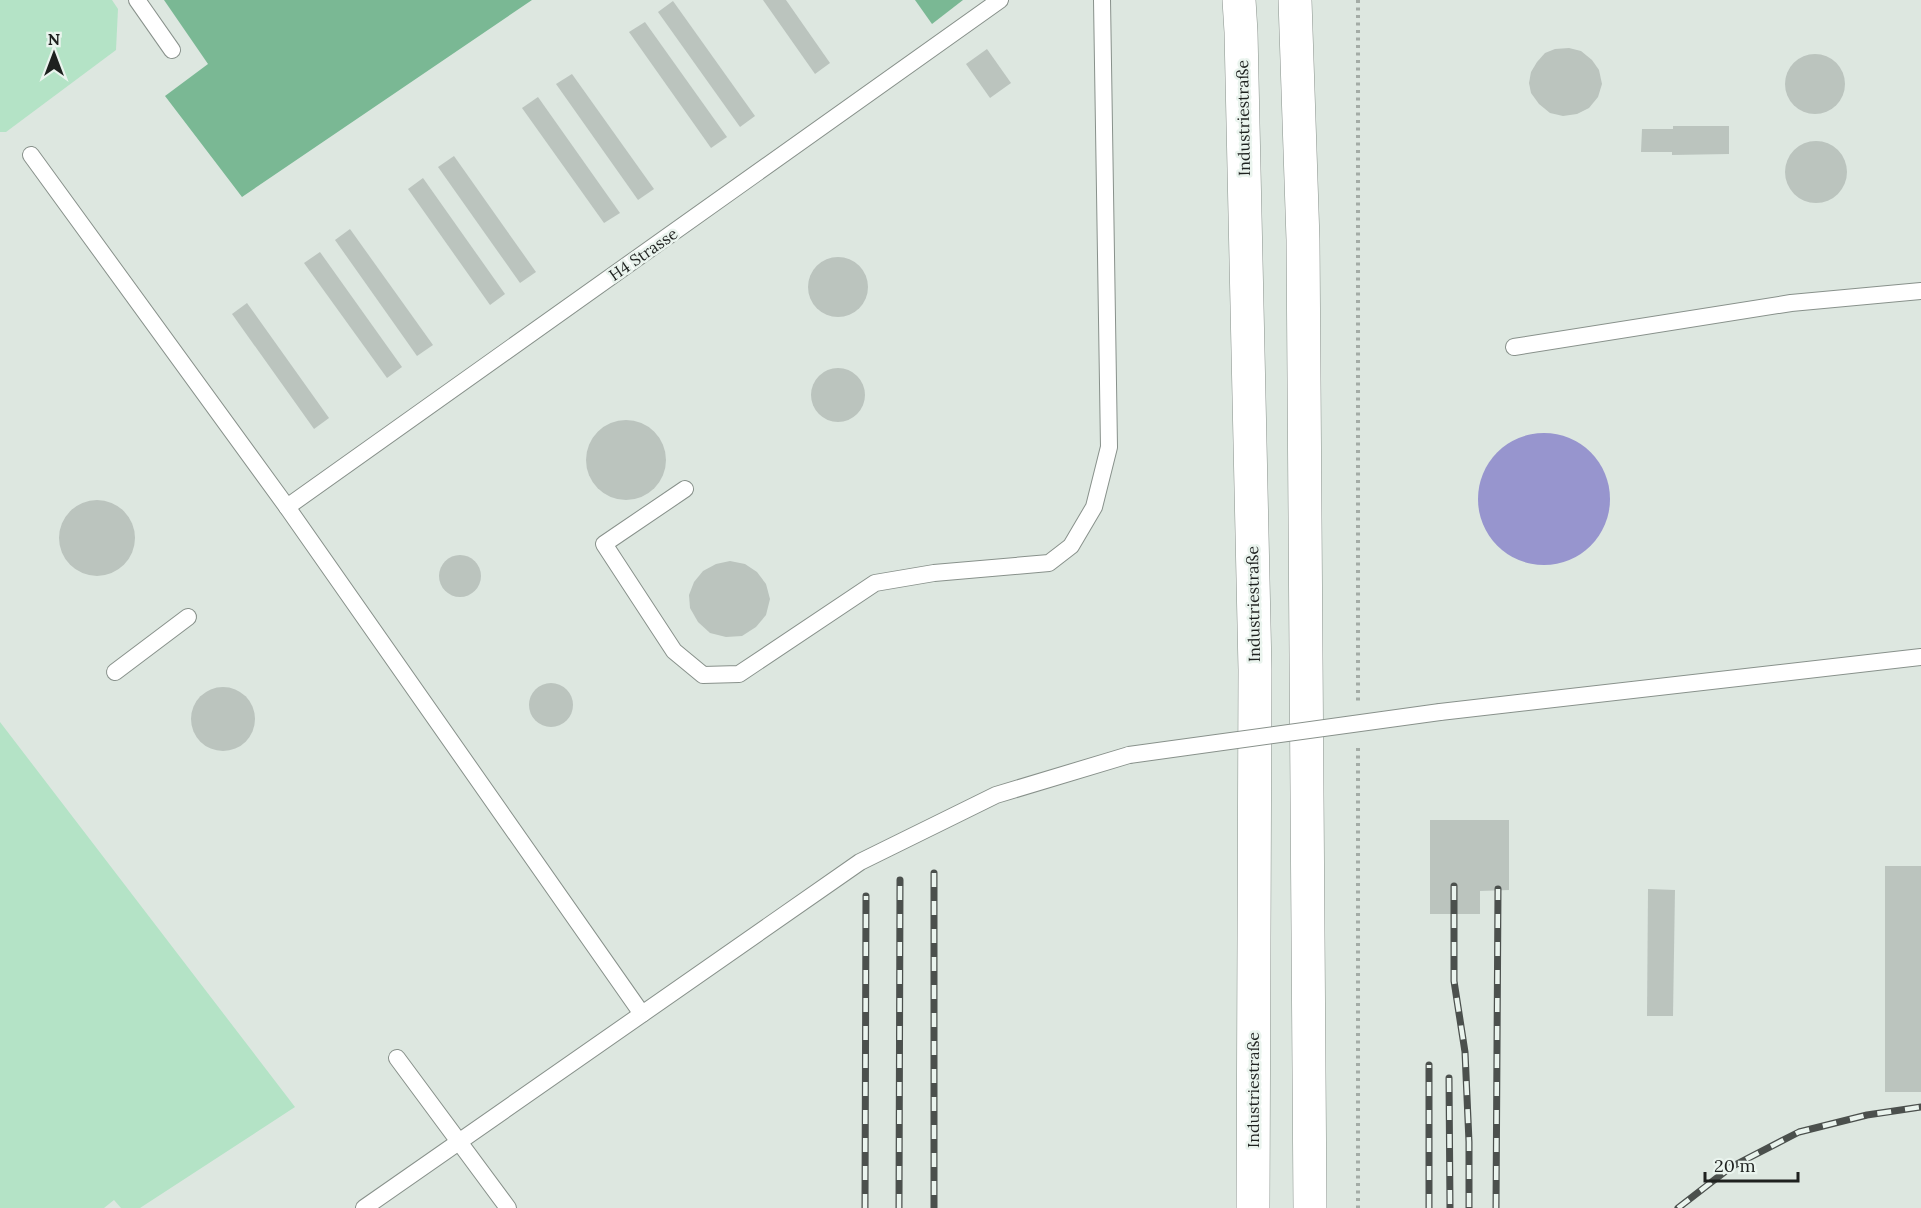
<svg xmlns="http://www.w3.org/2000/svg" width="1921" height="1208" font-family="Lora,serif">
	<style>
		.green { fill: #b4e3c6 }
		.forest { fill: #7ab894 }
		.water { fill: #9795ce }
		.building { fill: #bbc4be }
		.lines { fill: none; stroke-linecap: round; stroke-linejoin: round }
		.lane-casing { stroke: #88918b; stroke-width: 18 }
		.highway-casing { stroke: #88918b; stroke-width: 34 }
		.path { stroke: #a4aca6; stroke-width: 4; stroke-dasharray: 3 4.5; stroke-linecap: butt }
		.lane { stroke: #fff; stroke-width: 16 }
		.highway { stroke: #fff; stroke-width: 33 }
		.rail-casing { stroke: #4b504d; stroke-width: 7 }
		.rail { stroke: #eaf4ee; stroke-width: 4.5; stroke-dasharray: 14; stroke-linecap: butt }
		.lane-bridge-casing { stroke: #88918b; stroke-width: 18; stroke-linecap: butt }
		.lane-bridge { stroke: #fff; stroke-width: 16 }
		.labels { text-anchor: middle; stroke-width: 5; stroke-linejoin: round; paint-order: stroke }
		.street-label { font-size: 16px; fill: #1e211f; stroke: #eaf4ee }
	</style>
	<rect width="100%" height="100%" fill="#dde7e0"/>
	<g class="green">
		<path d="M0,0H112L118,9L116,50L6,132H0Z"/>
		<path d="M0,722L295,1107L140,1208H121L114,1200L104,1208H0Z"/>
	</g>
	<g class="forest">
		<path d="M164,0H532L242,197L165,96L208,64Z"/>
		<path d="M915,0H963L932,24Z"/>
	</g>
	<circle class="water" cx="1544" cy="499" r="66"/>
	<g class="building">
		<path d="M763,0H786L830,63L815,74Z"/>
		<path d="M673,1L755,116L740,127L658,12Z"/>
		<path d="M645,22L727,137L711,148L629,32Z"/>
		<path d="M1569,48L1581,51L1592,60L1599,70L1602,84L1598,97L1589,108L1577,114L1563,116L1550,113L1539,104L1531,93L1529,83L1531,72L1537,62L1545,53L1555,49Z"/>
		<path d="M987,49L1011,83L990,98L966,64Z"/>
		<circle cx="1815" cy="84" r="30"/>
		<path d="M572,74L654,189L638,200L556,84Z"/>
		<path d="M538,97L620,213L604,223L522,108Z"/>
		<path d="M1673,126H1729V154L1672,155V152H1641L1642,129H1673Z"/>
		<circle cx="1816" cy="172" r="31"/>
		<path d="M454,156L536,272L520,283L438,167Z"/>
		<path d="M423,178L505,294L490,305L408,189Z"/>
		<path d="M350,229L433,345L417,356L335,240Z"/>
		<path d="M320,252L402,367L387,378L304,263Z"/>
		<circle cx="838" cy="287" r="30"/>
		<path d="M247,303L329,418L314,429L232,314Z"/>
		<circle cx="838" cy="395" r="27"/>
		<circle cx="626" cy="460" r="40"/>
		<circle cx="97" cy="538" r="38"/>
		<circle cx="460" cy="576" r="21"/>
		<path d="M730,561L745,564L757,572L766,584L770,599L766,615L756,627L742,636L726,637L710,633L698,622L690,608L689,595L694,582L703,571L716,564Z"/>
		<circle cx="551" cy="705" r="22"/>
		<circle cx="223" cy="719" r="32"/>
		<path d="M1430,820H1509V890L1480,891V914H1430Z"/>
		<rect x="1885" y="866" width="36" height="226"/>
		<path d="M1648,889L1675,890L1673,1016H1647Z"/>
	</g>
	<g class="lines">
		<defs>
			<g id="lane">
				<path d="M137,0L172,50"/>
				<path d="M31,155L287,507L642,1014"/>
				<path d="M1514,347L1791,303L1921,291"/>
				<path d="M685,489L604,544L674,651L703,675L739,674L875,583L934,573L1049,563L1071,546L1094,507L1109,447L1102,0"/>
				<path d="M287,507L1000,0"/>
				<path d="M115,672L188,617"/>
				<path d="M1440,712L1921,657"/>
				<path d="M397,1058L508,1208"/>
				<path d="M364,1208L860,862L996,795L1129,755"/>
			</g>
			<g id="highway">
				<path d="M1239,0L1241,32L1255,670L1253,1208"/>
				<path d="M1295,0L1303,240L1310,1208"/>
			</g>
		</defs>
		<use href="#lane" class="lane-casing"/>
		<use href="#highway" class="highway-casing"/>
		<g class="path">
			<path d="M1358,0V701"/>
			<path d="M1358,748V1208"/>
		</g>
		<use href="#lane" class="lane"/>
		<use href="#highway" class="highway"/>
		<defs>
			<g id="rail">
				<path d="M934,873V1208"/>
				<path d="M1454,886V981L1465,1052L1469,1142V1208"/>
				<path d="M1449,1078L1450,1208"/>
				<path d="M865,1208L866,896"/>
				<path d="M899,1208L900,880"/>
				<path d="M1429,1208V1065"/>
				<path d="M1496,1208L1498,889"/>
				<path d="M1678,1208L1731,1167L1799,1132L1867,1115L1921,1107"/>
			</g>
		</defs>
		<use href="#rail" class="rail-casing"/>
		<use href="#rail" class="rail"/>
		<defs>
			<path id="lane-bridge" d="M1129,755L1440,712"/>
		</defs>
		<use href="#lane-bridge" class="lane-bridge-casing"/>
		<use href="#lane-bridge" class="lane-bridge"/>
	</g>
	<g class="labels">
		<g class="street-label">
			<text transform="translate(1243 118) rotate(-91)" y="6">Industriestraße</text>
			<text transform="translate(643 254) rotate(-35)" y="6">H4 Strasse</text>
			<text transform="translate(1253 604) rotate(-91)" y="6">Industriestraße</text>
			<text transform="translate(1253 1090) rotate(-90)" y="6">Industriestraße</text>
		</g>
	</g>
	<g transform="translate(54 54)" stroke="#eaf4ee" stroke-width="4.5" paint-order="stroke">
	<path d="M0-4.5L10 22L0 15L-10 22Z" fill="#1e211f"/>
	<text y="-9" font-size="16" font-weight="bold" text-anchor="middle" fill="#1e211f">N</text>
	</g>
	<path d="M1705 1172v9h93v-9" fill="none" stroke="#1e211f" stroke-width="3"/>
	<text x="1714" y="1172" font-size="18" fill="#1e211f" stroke="#eaf4ee" stroke-width="4.5" paint-order="stroke">20 m</text>
</svg>
